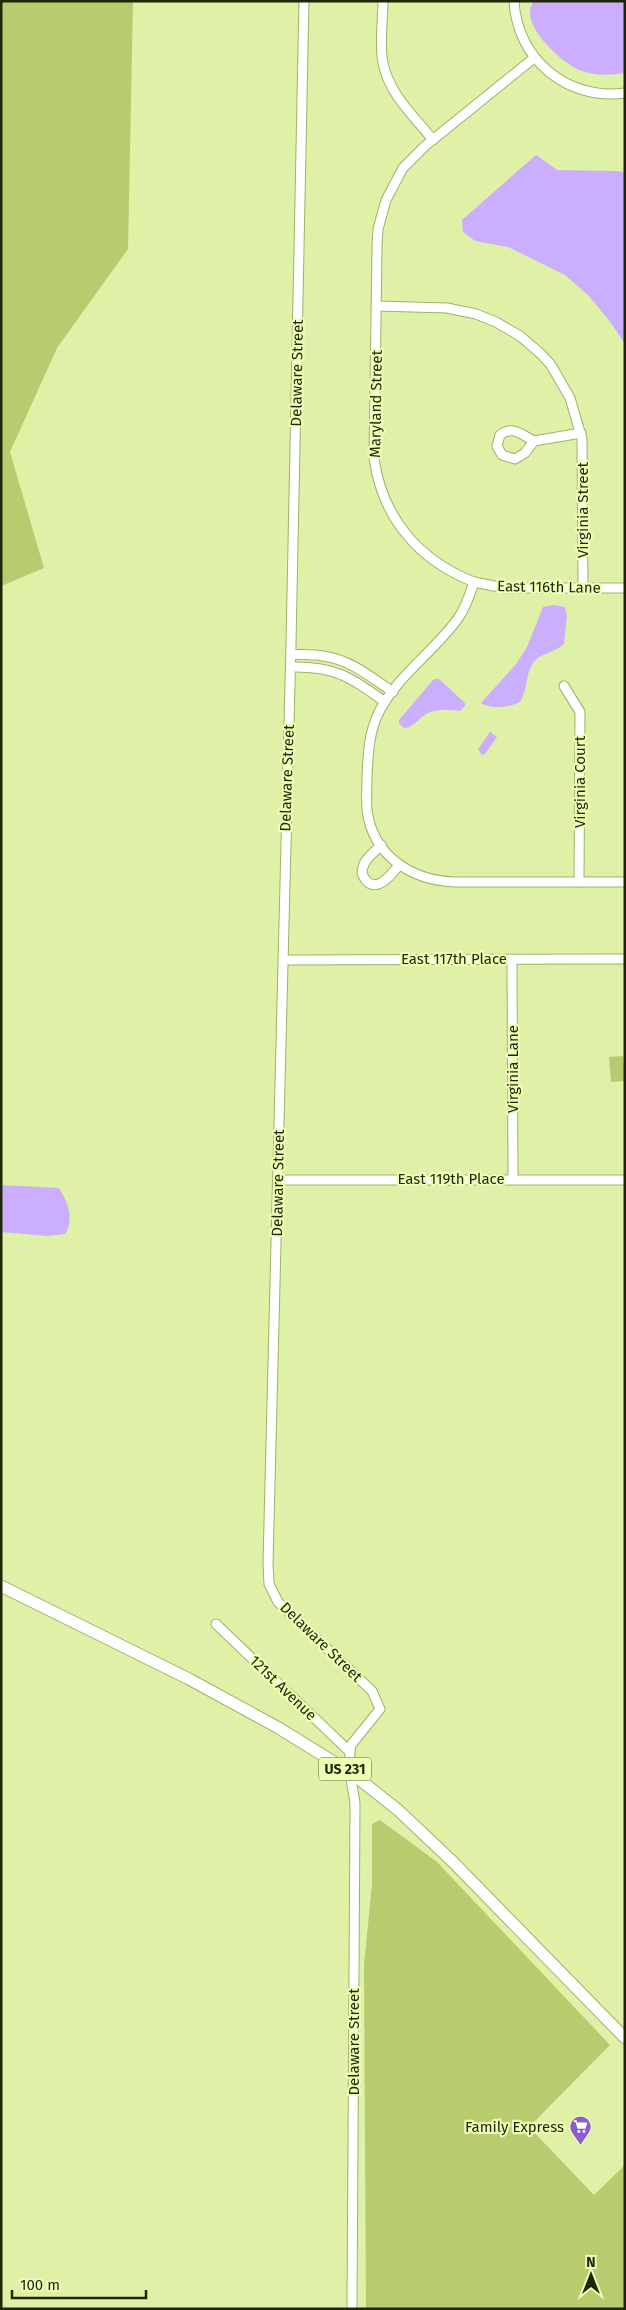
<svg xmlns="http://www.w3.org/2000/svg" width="626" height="2310" font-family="'Fira Sans',sans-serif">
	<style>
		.green { fill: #b6cc6e }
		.water { fill: #cbaffe }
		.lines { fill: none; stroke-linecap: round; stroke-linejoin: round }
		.minor-casing { stroke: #a0b16a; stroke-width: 11 }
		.major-casing { stroke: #a0b16a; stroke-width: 13 }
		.minor { stroke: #fff; stroke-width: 9 }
		.major { stroke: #fff; stroke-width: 11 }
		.labels { text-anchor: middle; stroke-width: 4.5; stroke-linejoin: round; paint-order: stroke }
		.shield { fill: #ebfeb4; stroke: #5c663b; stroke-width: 1 }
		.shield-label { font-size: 14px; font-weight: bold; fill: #1f2507 }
		.street-label { font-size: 15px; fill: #1f2507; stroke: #ebfeb4 }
		.poi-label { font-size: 15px; fill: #1f2507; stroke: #ebfeb4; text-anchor: end }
	</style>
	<rect width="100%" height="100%" fill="#def1a7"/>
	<g class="green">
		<path d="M1,1H133L128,249L57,348L10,452L44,568L1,586Z"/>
		<path d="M623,1056L625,1081L611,1082L609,1057Z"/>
		<path d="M380,1820L437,1862L610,2045L529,2127L594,2195L625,2165V2309H366L364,1965L372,1884V1824Z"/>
	</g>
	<g class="water">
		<path d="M534,1H625V73C610,75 596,76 582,71C563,65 516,22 534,1Z"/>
		<path d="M536,155L557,170L619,171L625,173V344L611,323L589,296L565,275L508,247L475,241L463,232L462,220Z"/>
		<path d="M554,605L565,607L567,616L564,644C555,653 540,653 533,663C525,674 528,691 520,702C509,707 492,710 481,703L516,664L527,647L543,607Z"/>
		<path d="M434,679H439L465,703V706L460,711C449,710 439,708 428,713C419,717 415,727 404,728L399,723V720Z"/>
		<path d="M490,732L497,737L485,754L482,755L478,749Z"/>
		<path d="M1,1185L59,1188C67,1201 75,1219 65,1234L47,1236L1,1232Z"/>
	</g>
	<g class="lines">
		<defs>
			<g id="minor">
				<path d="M304,1L291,644L268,1563L269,1584L278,1602L372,1691L380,1709L351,1745C347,1764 352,1784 355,1803L352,2309"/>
				<path d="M383,1C383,21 379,43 383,63C389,94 414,116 433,140"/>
				<path d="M514,1C517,59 567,101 625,93"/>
				<path d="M534,58L425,146L403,168L386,200L378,229L377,247L374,458C382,517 418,560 474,582C470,594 466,607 459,617C436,650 399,674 380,710C369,730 368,754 367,776C367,788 366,799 367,810C373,857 413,881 456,882H625"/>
				<path d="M377,306L447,308L476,314L496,322L520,336L541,354L551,365L570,398L582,439L583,588"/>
				<path d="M534,441C522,435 513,425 500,435L497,446L502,455L515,459L525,453L534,441L581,433"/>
				<path d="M474,582L504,588H625"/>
				<path d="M291,654C301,655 312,654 323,656C349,659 371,677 393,692"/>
				<path d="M291,667C335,666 350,677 385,702"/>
				<path d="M564,686L580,712L579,882"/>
				<path d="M381,845C375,852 365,858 363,867C361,871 362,875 365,879C376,895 392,874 399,865"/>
				<path d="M512,959L513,1179"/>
				<path d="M283,960L625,959"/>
				<path d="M278,1180H625"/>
				<path d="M216,1624L349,1751"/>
			</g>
			<path id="major" d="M1,1586L189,1679L277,1727L350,1772L398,1810L452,1861L625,2038"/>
		</defs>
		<use href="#minor" class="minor-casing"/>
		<use href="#major" class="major-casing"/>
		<use href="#minor" class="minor"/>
		<use href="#major" class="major"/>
	</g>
	<defs>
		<symbol id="supermarket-pin" viewBox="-11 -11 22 30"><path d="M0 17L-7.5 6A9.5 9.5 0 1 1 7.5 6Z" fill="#8d5bd3" stroke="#ebfeb4"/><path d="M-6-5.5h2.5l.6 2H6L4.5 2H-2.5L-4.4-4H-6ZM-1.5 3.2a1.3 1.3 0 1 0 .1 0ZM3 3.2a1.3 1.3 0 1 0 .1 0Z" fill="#fff"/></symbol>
	</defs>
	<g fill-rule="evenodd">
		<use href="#supermarket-pin" x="568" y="2114" width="25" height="34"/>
	</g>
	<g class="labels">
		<rect class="shield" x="319" y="1757.5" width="52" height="23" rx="4"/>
		<g class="shield-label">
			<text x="345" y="1774">US 231</text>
		</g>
		<g class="street-label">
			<text transform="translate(297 373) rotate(-89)" y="5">Delaware Street</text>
			<text transform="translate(376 404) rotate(-89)" y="5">Maryland Street</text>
			<text transform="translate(583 510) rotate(-90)" y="5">Virginia Street</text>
			<text transform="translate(549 587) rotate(1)" y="5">East 116th Lane</text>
			<text transform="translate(287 778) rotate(-88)" y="5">Delaware Street</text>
			<text transform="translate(580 782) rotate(-90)" y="5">Virginia Court</text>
			<text x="454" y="964">East 117th Place</text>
			<text transform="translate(513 1069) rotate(-90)" y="5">Virginia Lane</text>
			<text x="451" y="1184">East 119th Place</text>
			<text transform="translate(278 1183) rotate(-89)" y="5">Delaware Street</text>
			<text transform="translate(321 1642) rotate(44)" y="5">Delaware Street</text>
			<text transform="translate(283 1688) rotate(44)" y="5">121st Avenue</text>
			<text transform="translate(354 2042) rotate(-90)" y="5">Delaware Street</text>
		</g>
		<g class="poi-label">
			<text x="564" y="2132">Family Express</text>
		</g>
	</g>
	<rect width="626" height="2310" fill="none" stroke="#1f2507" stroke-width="5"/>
	<g transform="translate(591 2275)" stroke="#ebfeb4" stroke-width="4" paint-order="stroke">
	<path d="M0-4L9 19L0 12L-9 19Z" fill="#1f2507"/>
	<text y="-8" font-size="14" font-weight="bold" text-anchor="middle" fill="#1f2507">N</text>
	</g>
	<path d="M12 2290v8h134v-8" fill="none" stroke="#1f2507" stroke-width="2.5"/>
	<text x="20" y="2290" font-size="15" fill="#1f2507" stroke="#ebfeb4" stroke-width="4" paint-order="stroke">100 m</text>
</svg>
